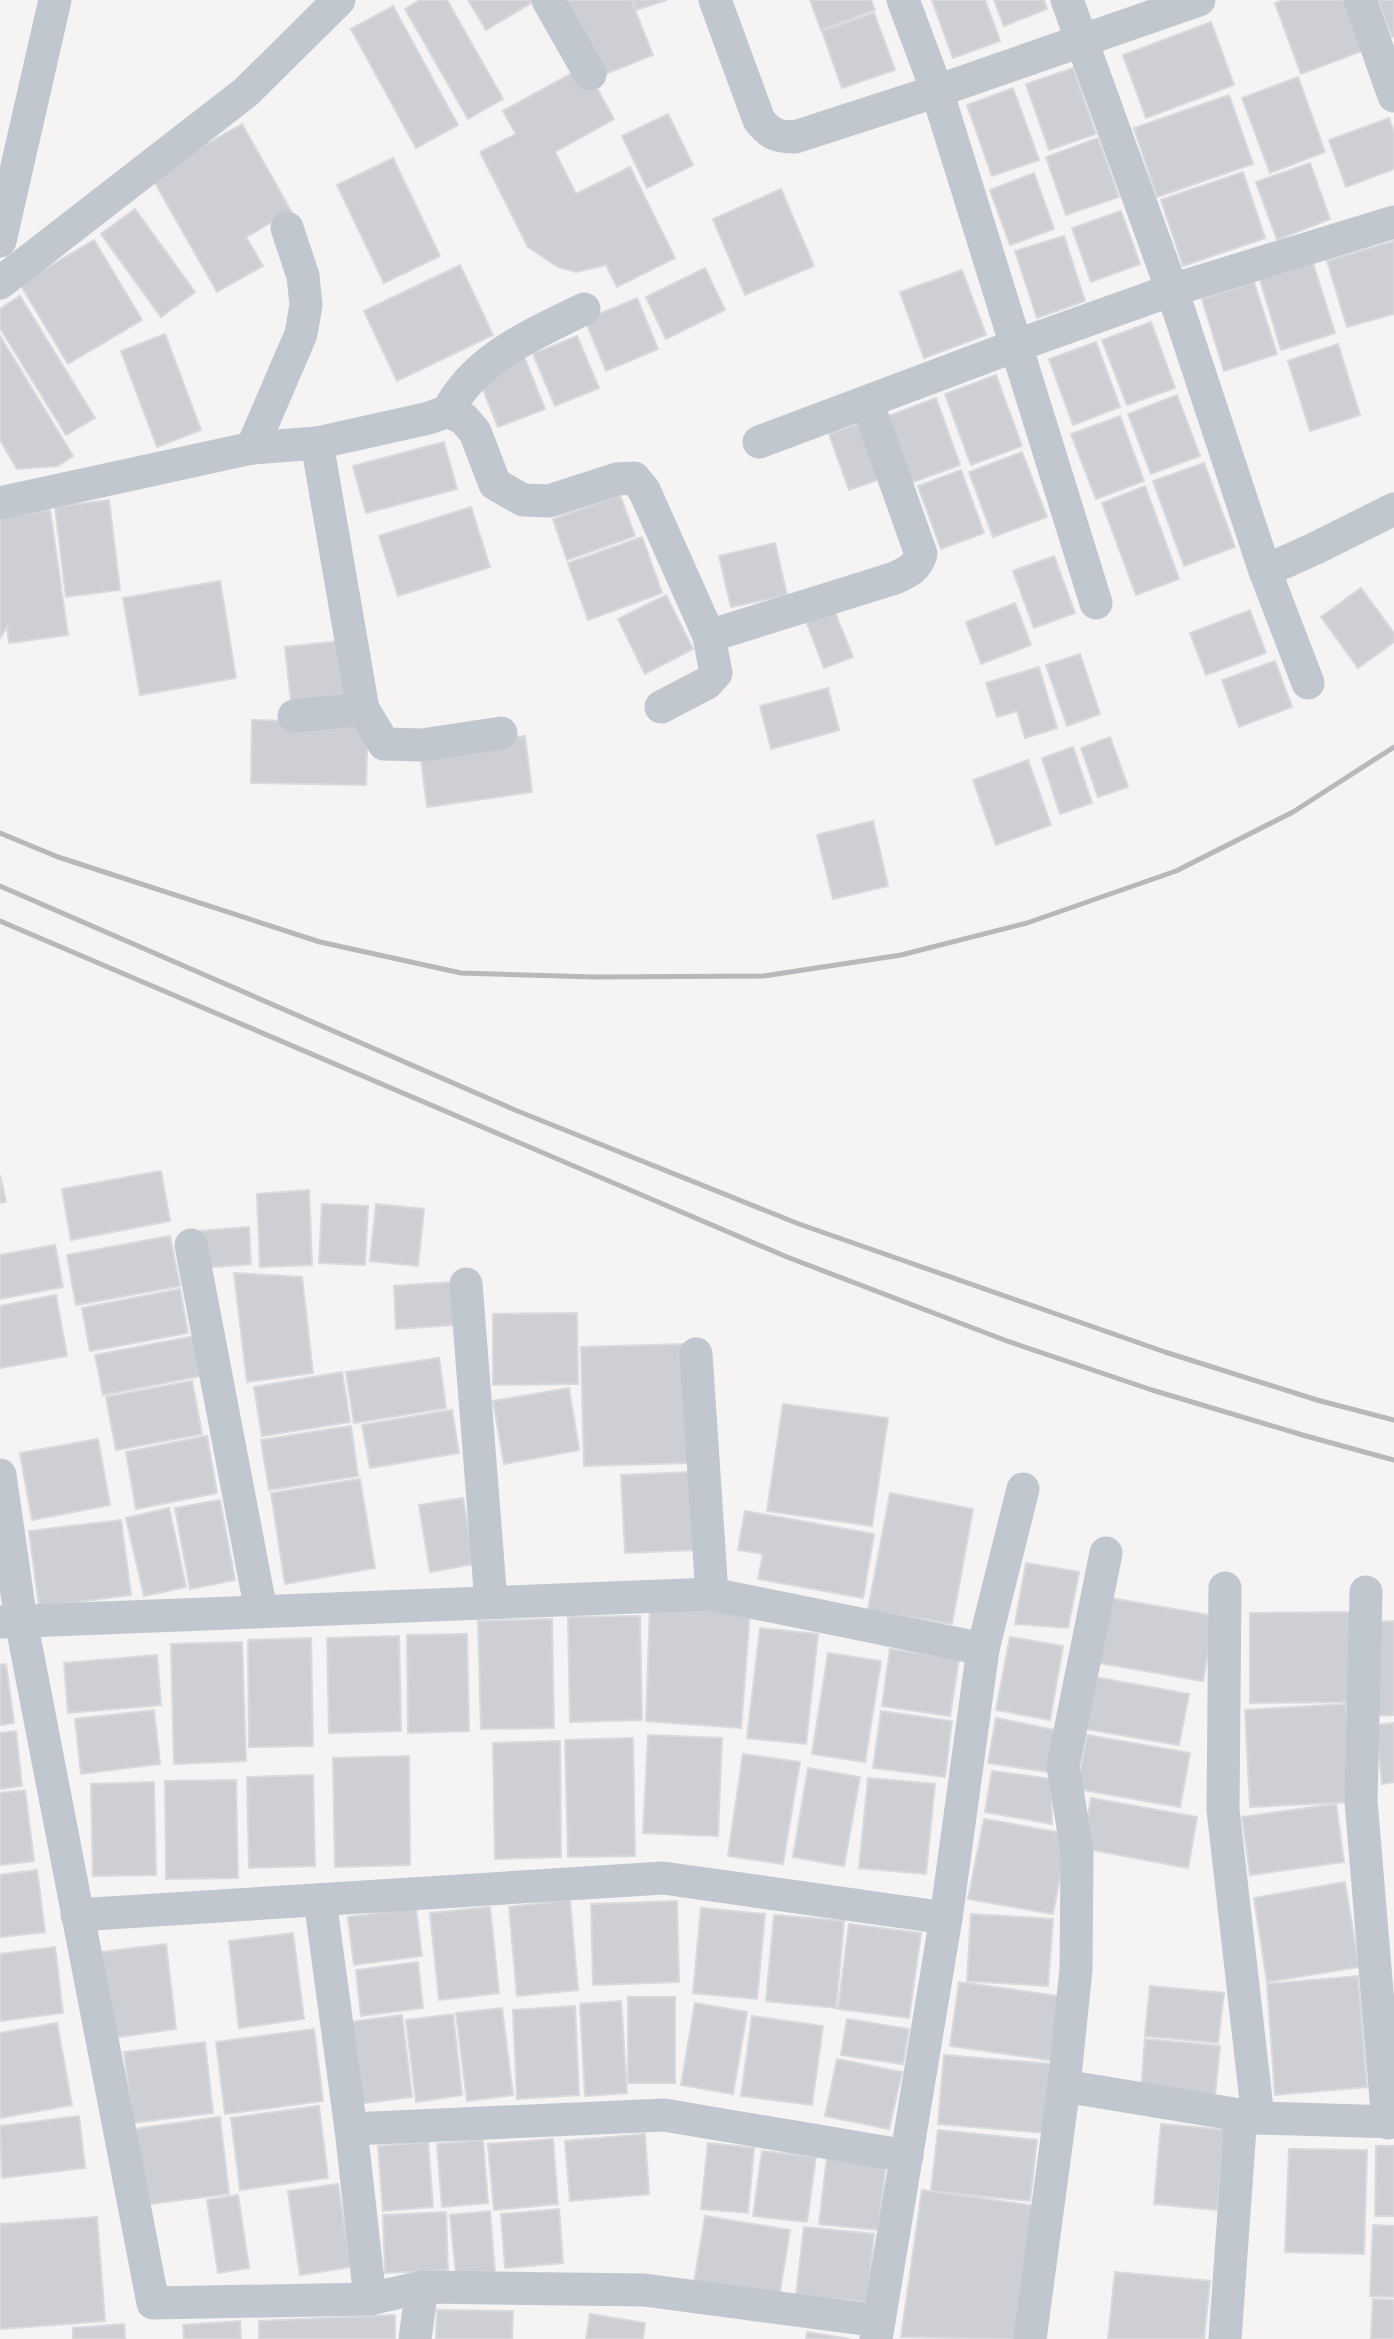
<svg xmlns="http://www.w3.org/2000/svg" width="1394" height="2339" font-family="Mulish,sans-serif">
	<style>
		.building { fill: #cdcfd5; stroke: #d8d9dd; stroke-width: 2 }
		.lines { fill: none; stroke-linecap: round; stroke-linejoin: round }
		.street { stroke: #c0c7ce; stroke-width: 33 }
		.rail { stroke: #b6b8bc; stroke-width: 5 }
	</style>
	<rect width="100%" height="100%" fill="#f5f3f3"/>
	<g class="building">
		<path d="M420,0H447L503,99L468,119L405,9Z"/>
		<path d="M468,0H536L486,30Z"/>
		<path d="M562,0H631L653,55L593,79Z"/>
		<path d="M633,0H667L636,10Z"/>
		<path d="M810,0H871L875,10L821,30Z"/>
		<path d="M932,0H985L1000,41L953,58Z"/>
		<path d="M994,0H1044L1047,9L1004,26Z"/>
		<path d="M1283,0H1343L1362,51L1301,74L1275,3Z"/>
		<path d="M1378,0H1394V36L1392,37Z"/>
		<path d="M393,6L458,125L416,148L351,29Z"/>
		<path d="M874,13L895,70L842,88L822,31Z"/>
		<path d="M1211,22L1234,85L1146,118L1123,55Z"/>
		<path d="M585,66L614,119L555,152L576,194L630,167L675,258L617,287L606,265L576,272L558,267L528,247L480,152L516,134L503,111Z"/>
		<path d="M1073,68L1096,134L1049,150L1026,84Z"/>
		<path d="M1298,77L1325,152L1270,173L1242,98Z"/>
		<path d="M1013,88L1039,160L992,176L967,105Z"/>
		<path d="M1229,95L1253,164L1157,197L1134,128Z"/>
		<path d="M668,114L693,165L647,188L622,136Z"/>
		<path d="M1389,118L1394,132V169L1346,187L1329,140Z"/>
		<path d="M242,124L291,211L246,237L263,266L217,292L151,176Z"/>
		<path d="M1098,138L1119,197L1066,215L1046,157Z"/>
		<path d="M393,158L440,256L384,283L337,185Z"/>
		<path d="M1310,163L1330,219L1277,240L1256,182Z"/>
		<path d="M1243,172L1265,238L1183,266L1161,200Z"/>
		<path d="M1034,173L1054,229L1010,245L990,190Z"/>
		<path d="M781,189L814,266L745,295L713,219Z"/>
		<path d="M135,209L195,292L161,317L101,234Z"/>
		<path d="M1121,211L1140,264L1091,282L1072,228Z"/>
		<path d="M1064,236L1085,301L1037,318L1015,251Z"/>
		<path d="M94,240L142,320L68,364L20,284Z"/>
		<path d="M1394,241V314L1347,327L1327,261Z"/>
		<path d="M1313,263L1335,333L1281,350L1260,280Z"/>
		<path d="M460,265L493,335L397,381L364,311Z"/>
		<path d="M705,268L725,310L666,339L646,297Z"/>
		<path d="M962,270L986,335L924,358L900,292Z"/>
		<path d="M1254,282L1277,354L1224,371L1202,299Z"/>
		<path d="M20,296L95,418L66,435L0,328V309Z"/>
		<path d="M637,298L658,349L606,371L585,320Z"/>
		<path d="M1151,322L1175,388L1127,405L1102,340Z"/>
		<path d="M165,334L201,430L157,447L121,351Z"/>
		<path d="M0,336L73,456L58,466L17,469L0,440Z"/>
		<path d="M577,336L599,388L555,406L533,354Z"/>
		<path d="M1096,342L1120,407L1073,425L1049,359Z"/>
		<path d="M1338,344L1360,415L1310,431L1288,361Z"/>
		<path d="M524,356L545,409L498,427L477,374Z"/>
		<path d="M996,375L1022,446L971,465L945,394Z"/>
		<path d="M1177,395L1200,456L1151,474L1128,414Z"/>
		<path d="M936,398L960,465L908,484L883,418Z"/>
		<path d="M1120,416L1144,481L1096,499L1071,434Z"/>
		<path d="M860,423L881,479L849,490L829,434Z"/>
		<path d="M444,442L457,489L366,513L353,466Z"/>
		<path d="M1022,452L1047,517L993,537L969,472Z"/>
		<path d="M1204,463L1235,547L1184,566L1153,481Z"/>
		<path d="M961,470L984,533L941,549L918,486Z"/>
		<path d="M1145,486L1179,579L1136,595L1102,503Z"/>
		<path d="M620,495L635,536L567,560L553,519Z"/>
		<path d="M109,500L120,590L66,597L55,507Z"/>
		<path d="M471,507L490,567L398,596L379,536Z"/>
		<path d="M50,510L68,635L9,643L7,626L0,639V517Z"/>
		<path d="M642,537L662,593L588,620L568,563Z"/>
		<path d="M775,543L787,595L731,607L719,556Z"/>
		<path d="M1054,556L1075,613L1034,628L1013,571Z"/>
		<path d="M220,581L236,678L140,695L123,598Z"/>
		<path d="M1361,588L1394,633V642L1358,668L1321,617Z"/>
		<path d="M666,595L693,649L645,674L618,619Z"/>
		<path d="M1015,603L1031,645L981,664L966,622Z"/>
		<path d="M834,610L853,657L824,668L806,621Z"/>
		<path d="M1250,610L1266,653L1206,675L1190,633Z"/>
		<path d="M349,640L356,704L292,711L285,647Z"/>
		<path d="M1080,654L1100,714L1067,726L1046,665Z"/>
		<path d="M1275,661L1292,707L1239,727L1222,680Z"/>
		<path d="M1039,667L1057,728L1025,738L1017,711L997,717L986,683Z"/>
		<path d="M828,688L839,730L771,749L760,706Z"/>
		<path d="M252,720L368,723L366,785L251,783Z"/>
		<path d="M525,736L532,792L427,807L420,751Z"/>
		<path d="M1110,737L1128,787L1098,797L1081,748Z"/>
		<path d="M1073,747L1092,803L1060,814L1042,758Z"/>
		<path d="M1028,760L1051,825L996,845L973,780Z"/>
		<path d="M873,821L888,886L833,899L817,835Z"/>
		<path d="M161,1171L170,1221L71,1240L62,1189Z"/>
		<path d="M0,1175L6,1202L0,1203Z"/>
		<path d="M309,1190L312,1265L260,1267L257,1194Z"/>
		<path d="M322,1204L368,1206L365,1265L319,1263Z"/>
		<path d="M376,1204L424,1209L418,1266L370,1261Z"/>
		<path d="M249,1227L251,1264L203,1268L200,1231Z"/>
		<path d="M170,1236L180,1286L76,1305L67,1255Z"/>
		<path d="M55,1245L63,1287L0,1299V1255Z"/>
		<path d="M234,1273L302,1277L313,1373L247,1382Z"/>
		<path d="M451,1282L454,1325L396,1329L394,1286Z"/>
		<path d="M180,1289L188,1333L90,1351L82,1308Z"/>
		<path d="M56,1295L67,1356L0,1368V1306Z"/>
		<path d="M577,1313L578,1384L493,1385V1314Z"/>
		<path d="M195,1336L201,1376L103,1395L95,1355Z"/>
		<path d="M686,1344L689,1463L584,1466L581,1347Z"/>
		<path d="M439,1358L446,1408L354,1423L346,1372Z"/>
		<path d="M342,1372L350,1422L262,1436L254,1387Z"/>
		<path d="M192,1381L202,1434L116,1450L106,1397Z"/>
		<path d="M569,1388L579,1450L504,1464L493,1401Z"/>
		<path d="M783,1404L888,1418L872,1526L767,1511Z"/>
		<path d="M452,1410L459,1453L370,1468L362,1425Z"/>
		<path d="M351,1426L358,1476L269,1490L261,1440Z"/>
		<path d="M207,1436L217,1493L136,1509L126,1452Z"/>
		<path d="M98,1439L110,1505L32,1520L20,1453Z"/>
		<path d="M690,1472L694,1550L625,1553L621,1475Z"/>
		<path d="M360,1479L375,1568L285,1584L271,1493Z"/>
		<path d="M890,1493L973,1509L952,1624L868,1610Z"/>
		<path d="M463,1498L474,1564L430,1572L419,1505Z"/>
		<path d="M220,1500L235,1580L190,1589L175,1508Z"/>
		<path d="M169,1508L186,1587L144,1596L126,1518Z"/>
		<path d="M745,1511L874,1534L863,1598L758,1579L763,1554L738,1550Z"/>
		<path d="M121,1520L131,1595L39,1607L29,1531Z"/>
		<path d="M1026,1563L1079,1572L1068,1628L1015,1624Z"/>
		<path d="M1105,1597L1215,1616L1203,1681L1093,1662Z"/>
		<path d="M650,1605L750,1613L741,1728L646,1721Z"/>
		<path d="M1356,1612V1702L1250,1703V1613Z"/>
		<path d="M640,1616L642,1720L570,1722L568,1617Z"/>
		<path d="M552,1619L554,1728L481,1729L478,1621Z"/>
		<path d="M1394,1621V1715L1373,1716L1369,1623Z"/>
		<path d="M760,1628L818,1634L806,1744L747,1738Z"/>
		<path d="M467,1634L469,1731L408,1733L407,1635Z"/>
		<path d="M399,1636L401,1731L329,1733L327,1638Z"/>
		<path d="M1010,1637L1063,1646L1050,1720L996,1710Z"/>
		<path d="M311,1638L313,1746L249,1747L248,1640Z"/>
		<path d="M242,1642L246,1761L174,1764L171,1644Z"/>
		<path d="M890,1649L959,1659L950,1716L882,1706Z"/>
		<path d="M828,1653L881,1661L865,1762L812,1754Z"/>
		<path d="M157,1655L161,1705L68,1713L64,1663Z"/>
		<path d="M6,1664L14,1723L0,1725V1665Z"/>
		<path d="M1089,1676L1189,1694L1179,1745L1079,1728Z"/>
		<path d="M1346,1704L1351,1802L1250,1807L1245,1710Z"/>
		<path d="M154,1710L160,1764L81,1774L75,1719Z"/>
		<path d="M881,1711L952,1721L945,1777L873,1768Z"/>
		<path d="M996,1718L1055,1730L1049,1772L988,1763Z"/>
		<path d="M1394,1723V1782L1382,1784L1376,1725Z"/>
		<path d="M16,1731L22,1786L0,1789V1733Z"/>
		<path d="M648,1735L722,1738L718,1836L643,1833Z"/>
		<path d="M1087,1735L1190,1753L1180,1807L1077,1789Z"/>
		<path d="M633,1738L635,1856L568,1857L565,1740Z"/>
		<path d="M560,1741L561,1857L495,1859L493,1743Z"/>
		<path d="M743,1754L800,1762L783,1864L728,1856Z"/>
		<path d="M409,1756L410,1865L335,1867L333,1758Z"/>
		<path d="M808,1768L860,1777L844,1866L793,1857Z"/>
		<path d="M992,1771L1051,1779L1052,1824L985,1812Z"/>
		<path d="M313,1775L315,1866L249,1868L247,1777Z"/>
		<path d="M868,1778L935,1784L926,1874L859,1868Z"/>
		<path d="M236,1780L238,1878L166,1879L165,1781Z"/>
		<path d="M154,1782L156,1875L93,1876L91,1784Z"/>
		<path d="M25,1790L34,1861L0,1865V1793Z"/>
		<path d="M1091,1798L1197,1817L1188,1868L1082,1848Z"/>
		<path d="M1336,1804L1344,1862L1250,1875L1242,1817Z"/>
		<path d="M984,1819L1068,1834L1053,1914L968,1899Z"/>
		<path d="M37,1870L45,1932L0,1937V1875Z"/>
		<path d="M1345,1882L1359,1967L1267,1982L1254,1898Z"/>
		<path d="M570,1900L578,1990L517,1996L509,1907Z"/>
		<path d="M677,1901L679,1982L593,1985L591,1904Z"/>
		<path d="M490,1907L499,1993L439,2000L430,1913Z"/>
		<path d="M416,1908L422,1956L354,1965L348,1917Z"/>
		<path d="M701,1908L765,1914L757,1999L693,1993Z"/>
		<path d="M971,1914L1053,1919L1048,1986L967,1981Z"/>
		<path d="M774,1915L844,1921L836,2008L766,2001Z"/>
		<path d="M849,1924L921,1933L909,2018L838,2009Z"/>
		<path d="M293,1933L304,2019L239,2028L229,1941Z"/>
		<path d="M166,1944L176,2029L111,2038L100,1952Z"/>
		<path d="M55,1947L63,2013L0,2021V1954Z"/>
		<path d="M418,1962L423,2008L361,2016L356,1970Z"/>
		<path d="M1358,1976L1367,2087L1275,2095L1267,1984Z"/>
		<path d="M959,1982L1065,1997L1056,2061L950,2046Z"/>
		<path d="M1150,1986L1224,1993L1218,2043L1145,2036Z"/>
		<rect x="628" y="1997" width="47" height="86"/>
		<path d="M621,2001L627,2093L585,2096L580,2004Z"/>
		<path d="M695,2003L747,2012L733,2094L681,2085Z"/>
		<path d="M575,2006L579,2095L517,2099L513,2010Z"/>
		<path d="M502,2008L513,2095L467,2101L456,2013Z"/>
		<path d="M453,2014L462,2095L416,2102L406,2020Z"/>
		<path d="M402,2015L412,2097L358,2104L349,2022Z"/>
		<path d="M752,2016L823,2026L812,2105L741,2096Z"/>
		<path d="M847,2019L909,2029L903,2064L841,2055Z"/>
		<path d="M57,2023L72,2105L0,2118V2033Z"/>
		<path d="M314,2029L323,2101L225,2114L216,2042Z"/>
		<path d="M1145,2039L1220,2046L1215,2096L1141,2090Z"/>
		<path d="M205,2042L213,2113L133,2123L124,2052Z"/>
		<path d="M944,2055L1051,2064L1045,2133L938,2124Z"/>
		<path d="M837,2059L902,2072L889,2129L825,2116Z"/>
		<path d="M319,2106L328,2178L240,2190L231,2118Z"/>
		<path d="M79,2116L85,2168L2,2178L0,2126Z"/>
		<path d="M220,2117L229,2194L143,2205L133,2129Z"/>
		<path d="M1161,2124L1225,2130L1217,2210L1154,2204Z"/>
		<path d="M938,2130L1037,2140L1030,2201L931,2191Z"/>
		<path d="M645,2134L649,2194L570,2201L565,2141Z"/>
		<path d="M553,2139L558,2204L494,2210L488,2144Z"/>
		<path d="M483,2140L488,2203L442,2207L437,2144Z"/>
		<path d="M428,2142L433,2207L383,2211L378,2146Z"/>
		<path d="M708,2143L754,2148L748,2213L701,2209Z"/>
		<path d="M1376,2146H1394V2216H1375Z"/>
		<path d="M1289,2149L1367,2150L1364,2254L1285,2252Z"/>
		<path d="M762,2151L816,2157L807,2222L753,2216Z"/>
		<path d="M827,2157L886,2164L878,2230L819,2224Z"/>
		<path d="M338,2184L351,2267L300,2275L288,2191Z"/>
		<path d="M922,2190L1036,2206L1017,2339L901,2337Z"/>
		<path d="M238,2195L249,2268L218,2273L207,2200Z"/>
		<path d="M559,2209L563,2263L505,2268L501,2214Z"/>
		<path d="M490,2211L495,2272L456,2275L450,2215Z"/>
		<path d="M446,2212L448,2270L385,2273L383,2215Z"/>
		<path d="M705,2216L790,2230L779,2297L694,2283Z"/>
		<path d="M97,2217L105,2321L0,2329V2224Z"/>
		<path d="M1373,2225L1394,2226V2297L1370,2296Z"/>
		<path d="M804,2227L874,2234L867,2302L796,2295Z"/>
		<path d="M1115,2272L1210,2281L1204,2339H1108Z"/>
		<path d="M1373,2299L1394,2300V2339H1371Z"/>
		<path d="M437,2310L513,2311L512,2339H436Z"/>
		<path d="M590,2314L645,2323L643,2339H586Z"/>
		<path d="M395,2315V2339H259V2321Z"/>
		<path d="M240,2321L241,2339H184L183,2325Z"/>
		<path d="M124,2324L125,2339H73V2328Z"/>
		<path d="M807,2332L850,2339H806Z"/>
	</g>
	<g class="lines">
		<g class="street">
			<path d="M548,0L590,74"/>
			<path d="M715,0L759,120C770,134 777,137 795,137L937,91L1199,0"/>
			<path d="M903,0L937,91L1096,603"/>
			<path d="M1067,0L1172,290L1265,571L1308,683"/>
			<path d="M1360,0L1394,96"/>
			<path d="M0,241L55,0"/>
			<path d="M0,283L246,92L339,0"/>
			<path d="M448,411C475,358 533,334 584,309"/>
			<path d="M759,442L1015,346L1172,290L1394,222"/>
			<path d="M317,443L363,709L384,744L422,745L501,733"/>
			<path d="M252,448L301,334L306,305L303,276L287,228"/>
			<path d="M0,503L252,448L317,443L429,418L448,411L464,419L475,432L495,484L523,500L549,501L617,479L634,478L644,490L709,636L716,673L707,683L661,707"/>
			<path d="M1265,571L1316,548L1394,509"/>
			<path d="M709,636L895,578C908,572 917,568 921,554L867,402"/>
			<path d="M294,716L363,709"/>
			<path d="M191,1245L261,1611"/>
			<path d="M466,1284L491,1602"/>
			<path d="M696,1354L712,1594"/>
			<path d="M0,1475L21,1621L153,2303L370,2299L422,2287L644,2290L879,2321"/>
			<path d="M1225,1588L1223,1810L1258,2118"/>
			<path d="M1366,1592L1361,1801L1388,2123"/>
			<path d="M1,1622L712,1594L983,1649"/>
			<path d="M320,1900L351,2129L370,2299"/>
			<path d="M77,1915L663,1878L946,1918"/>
			<path d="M1064,2086L1258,2118L1394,2122"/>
			<path d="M351,2129L664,2115L907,2156"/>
			<path d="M415,2339L422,2287"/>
			<path d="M876,2339L946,1918L983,1649L1023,1489"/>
			<path d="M1030,2339L1064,2086L1076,1969L1077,1851L1063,1766L1106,1553"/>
			<path d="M1225,2339L1241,2114"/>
		</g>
		<g class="rail">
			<path d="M0,833L58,857L320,942L461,973L595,977L764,976L901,955L1027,923L1176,871L1293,812L1394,747"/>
			<path d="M0,886L515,1110L799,1224L1165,1352L1317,1400L1394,1420"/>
			<path d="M0,921L787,1257L1007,1341L1152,1390L1306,1436L1394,1460"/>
		</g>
	</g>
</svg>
